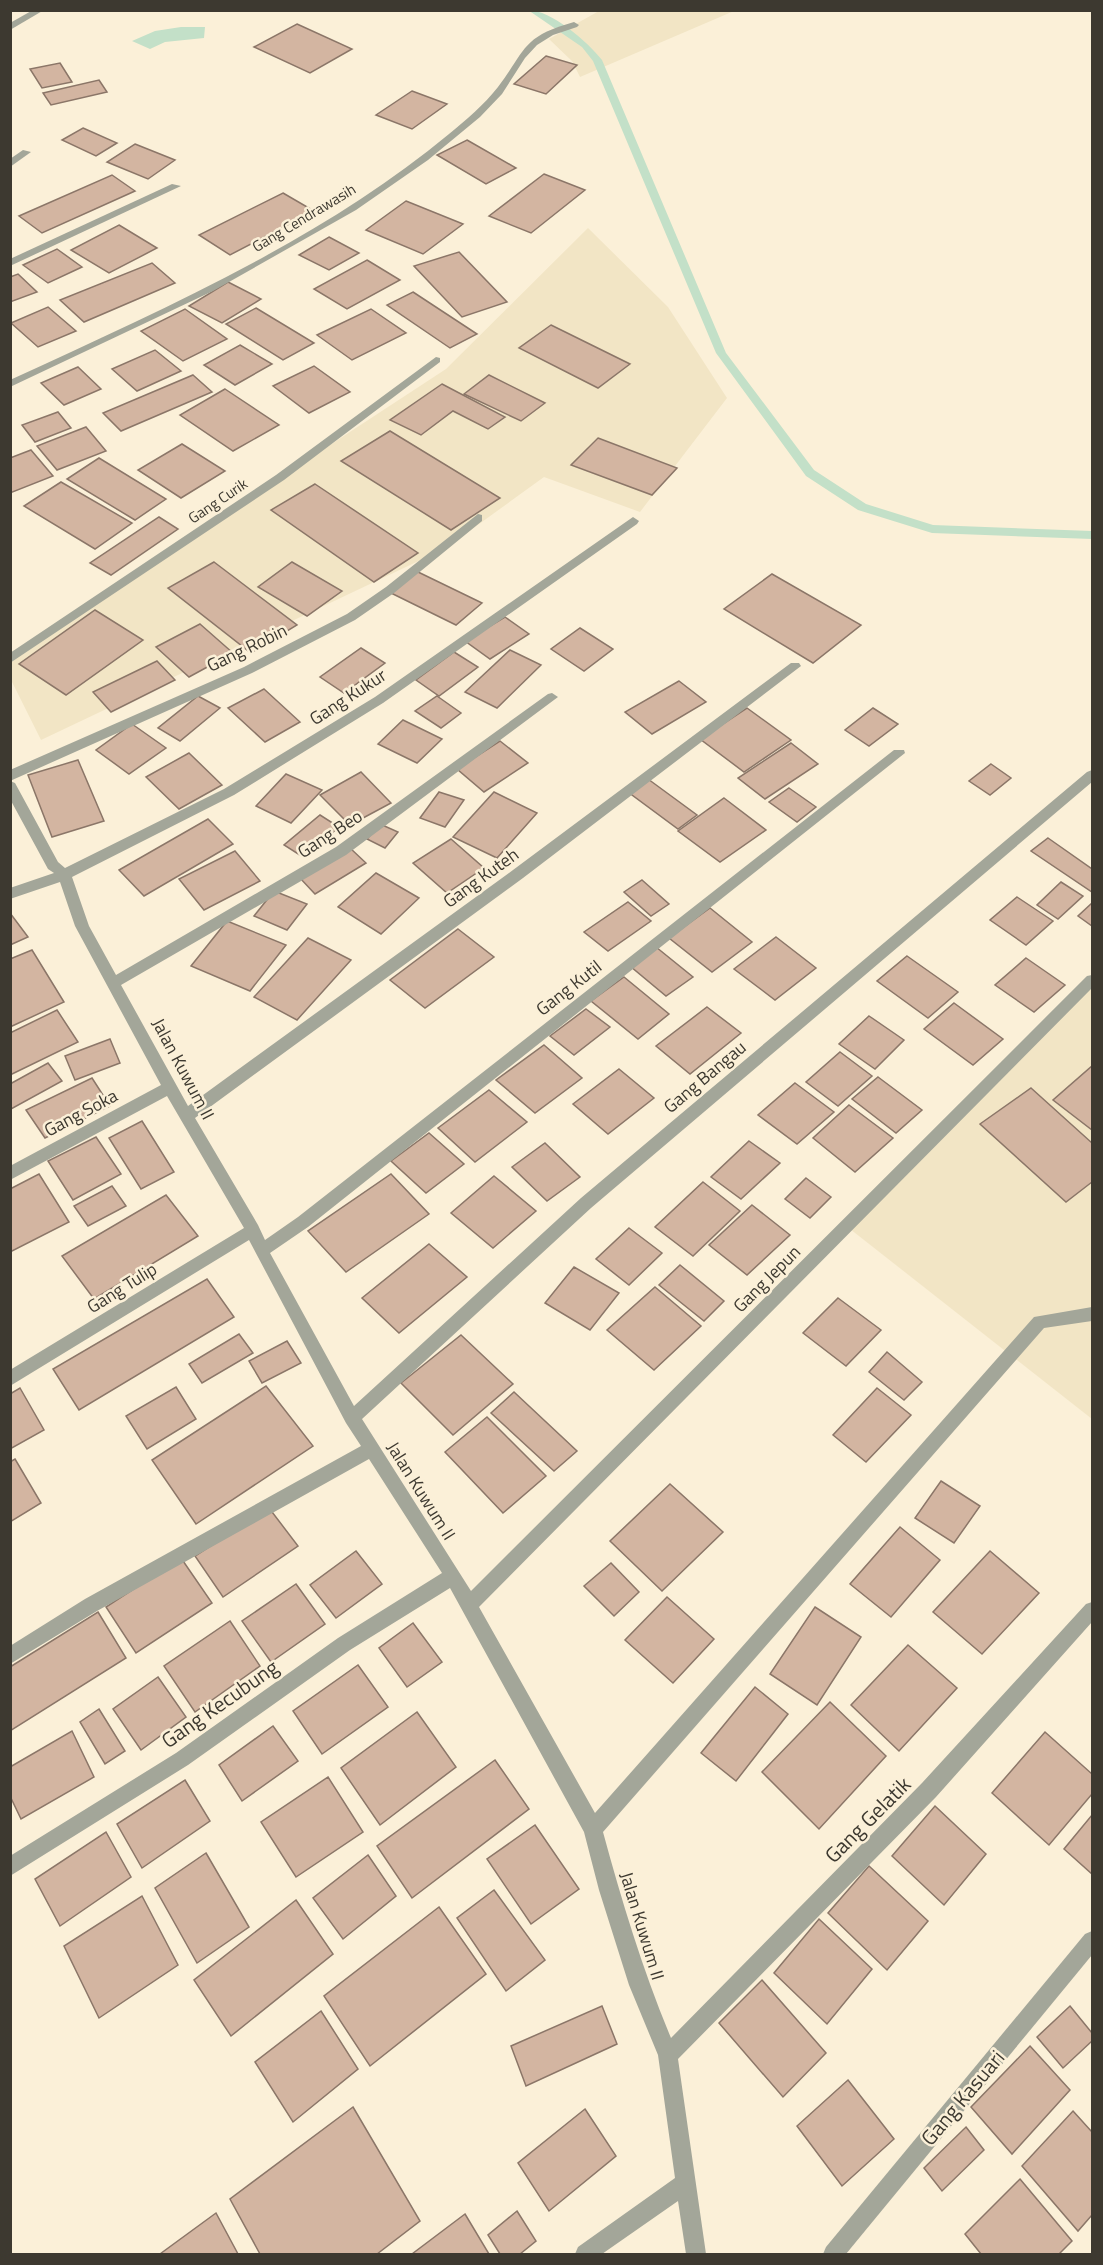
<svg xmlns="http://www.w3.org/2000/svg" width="1103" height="2265" font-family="'Titillium Web',sans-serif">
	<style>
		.built { fill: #f2e5c5 }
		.water { fill: #c3e0c8 }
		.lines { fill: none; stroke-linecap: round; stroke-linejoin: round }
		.stream { fill: #c3e0c8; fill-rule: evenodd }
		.building { fill: #d3b5a1; stroke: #8b7668; stroke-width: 1.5 }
		.minor { fill: #a3a699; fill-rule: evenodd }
		.labels { text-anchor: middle; stroke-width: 5; stroke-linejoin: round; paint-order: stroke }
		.far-street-label { font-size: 15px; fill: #3d3930; stroke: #fbf0d8 }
		.street-label { font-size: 18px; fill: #3d3930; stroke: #fbf0d8 }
		.near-street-label { font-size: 21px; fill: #3d3930; stroke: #fbf0d8 }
	</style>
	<rect width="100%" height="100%" fill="#fbf0d8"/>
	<g class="built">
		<path d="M599,11H734L580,77L572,61L549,39Z"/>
		<path d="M588,228L668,307L727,398L640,512L544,477L446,548L41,740L11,680V654L446,369Z"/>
		<path d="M1092,980V1419L850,1229Z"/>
	</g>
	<path class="water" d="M181,27H205L204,38L165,42L150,49L132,41L155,31Z"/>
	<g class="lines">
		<path class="stream" d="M528,10C551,10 588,42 602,60L726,353L814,470L866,504L933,525L1092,531V539L932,533L858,510L806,476L716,353L593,61L582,47Z"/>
	</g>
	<g class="building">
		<path d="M297,24L352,49L310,73L254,47Z"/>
		<path d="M546,56L577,65L546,94L514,84Z"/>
		<path d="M60,63L72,82L42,88L30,69Z"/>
		<path d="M99,80L107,92L51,105L43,93Z"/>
		<path d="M412,91L447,104L412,129L376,115Z"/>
		<path d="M83,128L117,143L96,156L62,140Z"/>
		<path d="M467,140L516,168L486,184L437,155Z"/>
		<path d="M135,144L175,160L148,179L107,162Z"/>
		<path d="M544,174L585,190L531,233L489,216Z"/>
		<path d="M112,175L135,191L42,233L19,216Z"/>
		<path d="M283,193L314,211L230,255L199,235Z"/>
		<path d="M406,201L463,224L423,254L366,230Z"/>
		<path d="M119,225L157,248L109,273L71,250Z"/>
		<path d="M329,237L359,253L329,270L299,255Z"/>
		<path d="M57,249L82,267L48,283L23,265Z"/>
		<path d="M459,252L507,302L462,317L414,266Z"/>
		<path d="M367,260L400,280L347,309L314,289Z"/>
		<path d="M152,263L175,283L84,322L60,300Z"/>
		<path d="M18,274L37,292L10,302V277Z"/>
		<path d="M228,282L261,299L222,323L189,306Z"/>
		<path d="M413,292L477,334L450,348L387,305Z"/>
		<path d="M48,307L76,331L38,347L11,323Z"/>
		<path d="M256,308L314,343L283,360L226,324Z"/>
		<path d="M185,309L227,339L183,361L141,331Z"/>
		<path d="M371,309L406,333L352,360L317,335Z"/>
		<path d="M551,325L630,364L598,388L519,348Z"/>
		<path d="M240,345L272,364L235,385L204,365Z"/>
		<path d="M155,350L181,371L137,391L112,369Z"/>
		<path d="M314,366L350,392L309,413L273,386Z"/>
		<path d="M78,367L101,389L64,405L41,383Z"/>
		<path d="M193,375L212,392L121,431L103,413Z"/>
		<path d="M489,375L545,403L521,421L464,394Z"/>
		<path d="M442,384L505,417L488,429L453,411L421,435L390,420Z"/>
		<path d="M225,389L279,425L233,451L180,415Z"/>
		<path d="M58,412L71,428L35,442L22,425Z"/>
		<path d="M86,427L106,451L57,470L37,446Z"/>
		<path d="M390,431L500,498L451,530L341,461Z"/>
		<path d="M598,438L677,468L652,495L571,465Z"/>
		<path d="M182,444L225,471L181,498L138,470Z"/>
		<path d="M31,450L53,476L10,493V458Z"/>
		<path d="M99,458L166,499L135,520L67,479Z"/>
		<path d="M61,482L132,523L95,549L24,506Z"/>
		<path d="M315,484L418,553L374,582L271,510Z"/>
		<path d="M159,517L178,529L111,575L90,563Z"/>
		<path d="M214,562L297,625L251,653L168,588Z"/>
		<path d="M292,562L342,591L307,616L258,587Z"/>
		<path d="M416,571L482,603L456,625L391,593Z"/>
		<path d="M772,574L861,625L813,663L724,609Z"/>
		<path d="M95,610L143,640L66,695L19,664Z"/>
		<path d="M505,617L529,634L490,659L465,641Z"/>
		<path d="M200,624L233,653L189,677L156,647Z"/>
		<path d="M580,628L613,649L584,671L551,649Z"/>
		<path d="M361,648L385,663L344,693L320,677Z"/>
		<path d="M510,650L541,665L497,708L465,692Z"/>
		<path d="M454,652L478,667L439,696L416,680Z"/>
		<path d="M157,661L175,680L111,712L93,692Z"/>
		<path d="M679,681L706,702L652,734L625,712Z"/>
		<path d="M264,689L300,722L265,742L228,708Z"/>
		<path d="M198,696L220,708L180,741L158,728Z"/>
		<path d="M437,696L461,713L441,728L415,711Z"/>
		<path d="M747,708L791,740L744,772L700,739Z"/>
		<path d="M873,708L898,724L869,746L845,730Z"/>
		<path d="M403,720L442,739L417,763L378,744Z"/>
		<path d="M132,724L166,748L129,774L96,750Z"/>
		<path d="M500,741L528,763L484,792L457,769Z"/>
		<path d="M791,743L818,764L765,799L738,778Z"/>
		<path d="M189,753L222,785L179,809L146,777Z"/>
		<path d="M78,760L104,821L52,837L28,775Z"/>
		<path d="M991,764L1011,778L990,795L969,781Z"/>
		<path d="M361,772L391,803L350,825L320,795Z"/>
		<path d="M286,774L322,790L291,823L256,806Z"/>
		<path d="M648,779L697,815L678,829L628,792Z"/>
		<path d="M789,788L816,807L797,822L769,802Z"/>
		<path d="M439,792L464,800L445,827L420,818Z"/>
		<path d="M494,792L537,813L497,858L453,837Z"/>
		<path d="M724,798L766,830L720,862L678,831Z"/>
		<path d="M320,815L339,827L303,857L284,845Z"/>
		<path d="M208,819L233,844L144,896L119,870Z"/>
		<path d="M380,824L398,832L385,848L367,839Z"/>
		<path d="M1048,838L1092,869V892L1031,851Z"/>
		<path d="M451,839L484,868L447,893L413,863Z"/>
		<path d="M350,848L366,863L315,894L299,877Z"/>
		<path d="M235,851L260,881L204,910L179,879Z"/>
		<path d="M376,873L419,898L381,934L338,907Z"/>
		<path d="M642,880L669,904L651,916L624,892Z"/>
		<path d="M1061,882L1083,896L1058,919L1037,905Z"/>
		<path d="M274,891L307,904L287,930L254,916Z"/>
		<path d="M1017,897L1053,921L1026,945L990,920Z"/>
		<path d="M628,902L651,921L608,951L584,932Z"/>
		<path d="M1092,903V926L1078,916Z"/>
		<path d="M710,908L752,942L712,972L669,938Z"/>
		<path d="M10,913L28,937L10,945Z"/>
		<path d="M227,921L286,945L250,991L191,966Z"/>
		<path d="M458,929L494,957L425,1008L390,980Z"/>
		<path d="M776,937L816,968L775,1000L734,969Z"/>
		<path d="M308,938L351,960L297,1020L254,997Z"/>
		<path d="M656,947L693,977L666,996L630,966Z"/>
		<path d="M32,950L64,1002L10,1027V959Z"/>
		<path d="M907,956L958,992L928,1018L877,981Z"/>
		<path d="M1026,958L1065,985L1034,1012L995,985Z"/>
		<path d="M624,977L669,1014L638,1039L591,1001Z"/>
		<path d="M954,1003L1003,1039L973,1065L924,1029Z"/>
		<path d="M707,1007L741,1033L690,1074L656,1046Z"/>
		<path d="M586,1009L610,1027L574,1055L550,1036Z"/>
		<path d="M57,1010L78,1042L10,1075V1033Z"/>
		<path d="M869,1016L904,1040L875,1069L839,1044Z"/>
		<path d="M110,1039L120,1063L75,1080L65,1056Z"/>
		<path d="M544,1045L582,1078L535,1113L496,1080Z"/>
		<path d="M840,1052L872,1076L838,1106L806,1082Z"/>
		<path d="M48,1063L62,1081L11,1109L10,1084Z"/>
		<path d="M1092,1066V1130L1053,1100Z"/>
		<path d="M619,1069L654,1098L608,1134L573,1104Z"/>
		<path d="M878,1077L922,1110L896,1133L852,1099Z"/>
		<path d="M92,1078L110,1106L45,1138L26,1110Z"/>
		<path d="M795,1083L834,1112L797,1144L758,1115Z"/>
		<path d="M1031,1088L1092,1143V1182L1066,1202L980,1124Z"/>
		<path d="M489,1090L527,1122L475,1162L438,1128Z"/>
		<path d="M849,1105L893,1138L855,1172L813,1138Z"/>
		<path d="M142,1121L174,1172L141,1189L109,1138Z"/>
		<path d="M429,1133L464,1164L426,1193L391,1161Z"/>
		<path d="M96,1137L121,1174L73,1200L48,1161Z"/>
		<path d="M749,1141L780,1163L741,1199L711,1177Z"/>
		<path d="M545,1143L580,1177L547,1201L512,1167Z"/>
		<path d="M39,1174L69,1222L10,1252V1189Z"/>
		<path d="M391,1174L429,1214L346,1272L308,1231Z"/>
		<path d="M494,1176L536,1211L493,1248L451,1213Z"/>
		<path d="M806,1178L831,1197L810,1218L785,1199Z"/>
		<path d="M703,1182L740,1211L693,1256L655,1227Z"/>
		<path d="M112,1186L126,1206L88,1226L74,1206Z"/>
		<path d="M166,1195L198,1236L94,1299L62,1256Z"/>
		<path d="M752,1205L790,1235L747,1275L709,1245Z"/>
		<path d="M629,1228L662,1253L629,1285L596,1259Z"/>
		<path d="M429,1244L467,1277L399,1333L362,1298Z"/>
		<path d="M680,1265L724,1301L704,1321L659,1285Z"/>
		<path d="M574,1267L619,1293L590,1330L545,1303Z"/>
		<path d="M207,1279L234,1317L79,1410L53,1369Z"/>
		<path d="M655,1287L701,1326L654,1370L607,1330Z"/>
		<path d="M838,1298L881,1330L846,1366L803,1333Z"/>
		<path d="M239,1334L253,1353L202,1383L189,1364Z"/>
		<path d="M461,1335L513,1384L453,1435L401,1383Z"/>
		<path d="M287,1341L301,1363L262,1383L249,1361Z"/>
		<path d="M887,1352L922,1382L904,1400L869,1372Z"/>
		<path d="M266,1386L313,1446L196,1524L152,1460Z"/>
		<path d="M176,1387L196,1419L147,1449L126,1416Z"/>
		<path d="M20,1388L44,1430L10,1449V1394Z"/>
		<path d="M877,1388L911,1415L866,1462L833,1435Z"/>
		<path d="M514,1392L577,1451L554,1471L491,1413Z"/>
		<path d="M487,1417L546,1476L503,1513L445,1452Z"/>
		<path d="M15,1459L41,1503L10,1522V1462Z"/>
		<path d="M941,1481L980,1506L954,1543L915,1518Z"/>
		<path d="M670,1484L723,1532L662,1591L610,1541Z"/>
		<path d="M269,1508L298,1546L223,1597L195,1556Z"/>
		<path d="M900,1527L940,1560L891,1617L850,1584Z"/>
		<path d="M356,1551L382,1584L336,1618L310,1585Z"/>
		<path d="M990,1551L1039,1593L982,1654L933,1612Z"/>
		<path d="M181,1558L212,1603L136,1653L106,1607Z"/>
		<path d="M611,1563L639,1592L614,1616L584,1586Z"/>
		<path d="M296,1584L325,1624L271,1662L242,1621Z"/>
		<path d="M667,1597L714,1639L673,1683L625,1640Z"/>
		<path d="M815,1607L861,1637L817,1705L770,1674Z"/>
		<path d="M98,1612L126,1658L10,1731V1667Z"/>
		<path d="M230,1621L260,1666L195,1712L164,1666Z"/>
		<path d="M413,1623L442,1662L407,1687L379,1648Z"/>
		<path d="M908,1645L957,1688L899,1751L851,1705Z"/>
		<path d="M358,1665L388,1707L322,1754L293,1711Z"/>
		<path d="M158,1677L186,1717L141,1750L113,1709Z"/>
		<path d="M755,1687L788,1714L736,1781L701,1753Z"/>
		<path d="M830,1702L886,1756L819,1829L762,1772Z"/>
		<path d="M99,1709L125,1751L105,1764L80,1722Z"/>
		<path d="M417,1712L456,1767L380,1825L341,1768Z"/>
		<path d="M273,1726L298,1761L242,1801L219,1765Z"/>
		<path d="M72,1731L94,1777L21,1819L10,1796V1767Z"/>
		<path d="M1045,1732L1092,1774V1794L1049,1845L992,1793Z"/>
		<path d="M495,1760L529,1809L412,1898L377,1846Z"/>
		<path d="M328,1777L363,1832L296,1877L261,1822Z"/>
		<path d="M185,1780L210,1821L142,1868L117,1824Z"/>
		<path d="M935,1806L986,1854L944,1905L892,1856Z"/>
		<path d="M1092,1815V1874L1064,1849Z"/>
		<path d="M535,1825L579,1889L531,1924L487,1859Z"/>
		<path d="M106,1832L131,1877L60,1926L35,1879Z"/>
		<path d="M206,1853L249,1927L197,1963L155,1888Z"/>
		<path d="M368,1855L396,1896L343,1939L313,1898Z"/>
		<path d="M869,1866L928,1921L887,1970L828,1913Z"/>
		<path d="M494,1890L545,1960L506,1991L457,1918Z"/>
		<path d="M142,1896L178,1965L99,2018L64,1946Z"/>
		<path d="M296,1900L333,1954L231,2036L194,1980Z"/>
		<path d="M439,1907L486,1974L370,2066L324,1996Z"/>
		<path d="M819,1919L872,1969L827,2024L774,1973Z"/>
		<path d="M762,1980L826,2053L783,2097L719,2023Z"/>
		<path d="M602,2006L617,2044L526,2086L511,2046Z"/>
		<path d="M1070,2006L1092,2033V2041L1063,2068L1037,2037Z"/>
		<path d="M321,2011L358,2069L293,2122L255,2062Z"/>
		<path d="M1030,2046L1070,2090L1012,2154L971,2107Z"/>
		<path d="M848,2080L894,2139L842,2186L797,2126Z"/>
		<path d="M353,2107L420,2221L377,2254H260L230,2199Z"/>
		<path d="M585,2109L616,2156L549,2211L518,2163Z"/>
		<path d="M1073,2111L1092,2132V2215L1078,2231L1022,2166Z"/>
		<path d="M966,2127L984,2150L942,2191L924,2168Z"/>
		<path d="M1020,2179L1072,2241L1059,2254H981L965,2234Z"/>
		<path d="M517,2211L536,2241L520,2254H500L488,2235Z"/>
		<path d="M216,2213L238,2254H160Z"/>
		<path d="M465,2214L489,2254H412Z"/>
	</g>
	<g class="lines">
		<g class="minor">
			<path d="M33,10H44L10,30V23Z"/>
			<path d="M574,22L579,25L577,27L553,35L537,45L525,58L502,94L480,117L428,160L356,210L213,291L10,387V380C161,310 320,241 449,134C466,120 484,105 498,87C527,49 521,37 574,22Z"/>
			<path d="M23,150L31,152L10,167V159Z"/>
			<path d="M172,184L181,186L10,266V259Z"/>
			<path d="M436,357L440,358V362L284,480L10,663V653L276,475Z"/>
			<path d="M478,514L482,515V521L394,593L355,620L252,673L10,781V770L244,667L347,614L386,587Z"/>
			<path d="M633,517L639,521L637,524L383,703L234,795L72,877L89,926L116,975L336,847L548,694L552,693L558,697L346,855L121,985L188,1106L513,870L791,663H799L801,666L523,878L195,1118L258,1225L265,1240L298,1217L894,750H904L905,753L308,1227L270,1253L354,1406L581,1198L1087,772L1092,770V782L591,1208L362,1419L471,1591L1087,976L1092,975V988L479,1607L595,1813L1034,1317L1092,1307V1321L1044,1328L603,1832C622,1902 643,1971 671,2038L922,1783L1086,1604L1092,1602V1622L936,1797L678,2059L706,2254H686L678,2201L602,2254H575L578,2247L675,2178L658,2055L629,1985L599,1890L584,1832L450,1588L350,1650L188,1765L10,1876V1856L176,1753L338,1638L442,1573L369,1459L97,1611L10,1664V1646L85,1599L361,1446L346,1423L249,1240L10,1386V1370L244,1228L167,1096L10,1180V1166L161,1085L75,926L60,882L10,899V888L54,873L48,869L10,799V781L15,783L58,862L65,868L224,789L375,697Z"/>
			<path d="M1092,1931V1955L846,2254H823L826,2247L1085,1934Z"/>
		</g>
	</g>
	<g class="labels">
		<g class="far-street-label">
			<text transform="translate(304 218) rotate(-31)" y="5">Gang Cendrawasih</text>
			<text transform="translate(218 501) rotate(-34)" y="5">Gang Curik</text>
		</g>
		<g class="street-label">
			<text transform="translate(247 648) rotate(-26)" y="6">Gang Robin</text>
			<text transform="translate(348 697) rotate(-33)" y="6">Gang Kukur</text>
			<text transform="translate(330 834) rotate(-33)" y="6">Gang Beo</text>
			<text transform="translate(481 878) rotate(-36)" y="6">Gang Kuteh</text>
			<text transform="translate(569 988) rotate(-38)" y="6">Gang Kutil</text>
			<text transform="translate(183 1069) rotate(62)" y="6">Jalan Kuwum II</text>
			<text transform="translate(705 1077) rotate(-40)" y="6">Gang Bangau</text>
			<text transform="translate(81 1113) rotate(-28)" y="6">Gang Soka</text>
			<text transform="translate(767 1279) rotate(-45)" y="6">Gang Jepun</text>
			<text transform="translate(122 1288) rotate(-32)" y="6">Gang Tulip</text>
			<text transform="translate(421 1491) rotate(58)" y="6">Jalan Kuwum II</text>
			<text transform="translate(642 1926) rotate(73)" y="6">Jalan Kuwum II</text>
		</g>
		<g class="near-street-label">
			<text transform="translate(220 1704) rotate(-35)" y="7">Gang Kecubung</text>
			<text transform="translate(868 1820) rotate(-45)" y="7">Gang Gelatik</text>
			<text transform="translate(963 2098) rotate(-50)" y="7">Gang Kasuari</text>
		</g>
	</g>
	<rect width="1103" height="2265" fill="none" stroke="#3d3930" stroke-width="24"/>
</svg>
